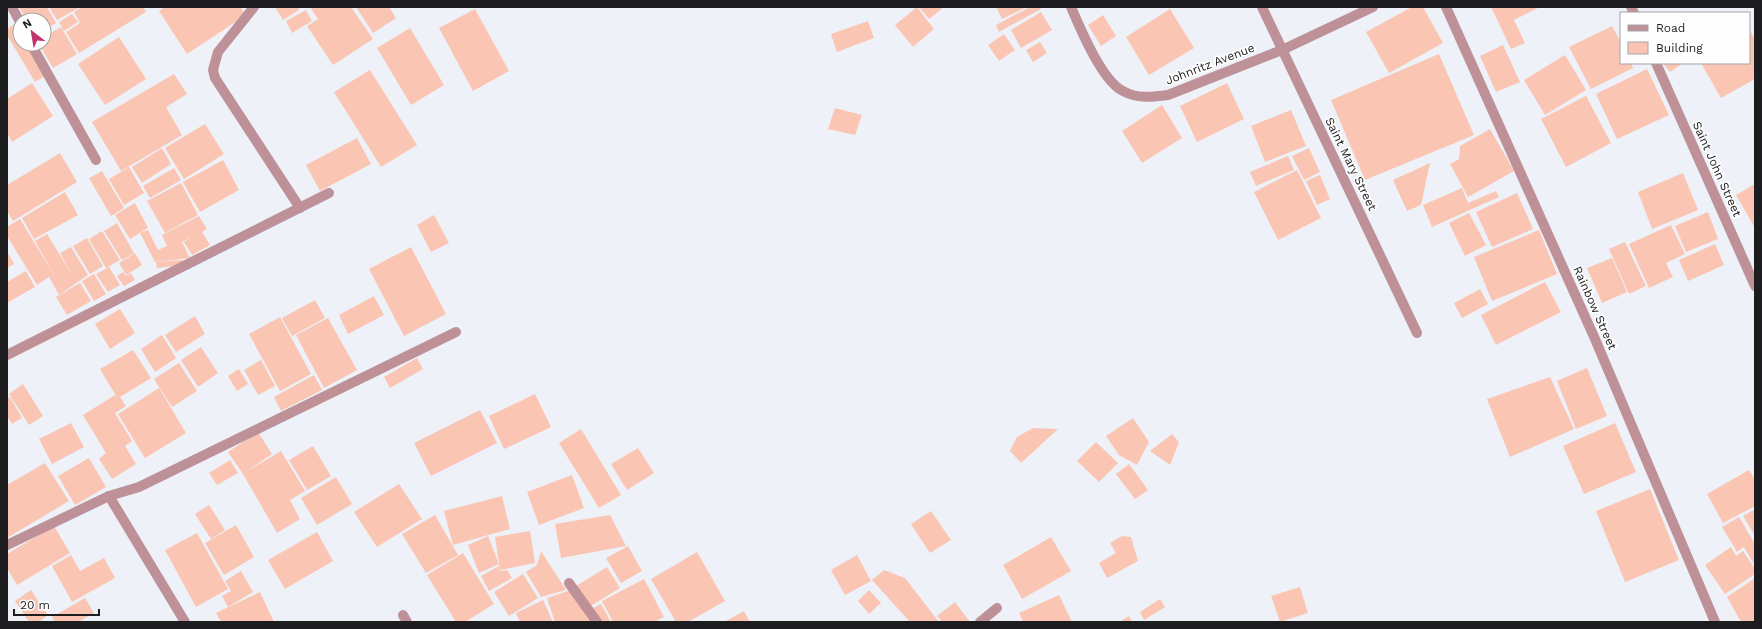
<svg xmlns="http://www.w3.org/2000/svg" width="1762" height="629" font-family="'Work Sans',sans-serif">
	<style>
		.building { fill: #fac6b3 }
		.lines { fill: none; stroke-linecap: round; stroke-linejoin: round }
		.service { stroke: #be9199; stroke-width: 10 }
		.minor { stroke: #be9199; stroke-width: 10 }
		.labels { text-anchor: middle; stroke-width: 3.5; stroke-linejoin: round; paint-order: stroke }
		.street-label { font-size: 12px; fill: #1d1d20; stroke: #fefefe }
	</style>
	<rect width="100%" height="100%" fill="#eff1f8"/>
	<g class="building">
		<path d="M19,7H47L56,23L44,30V20H27Z"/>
		<path d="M49,7H80L57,20Z"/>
		<path d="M82,7H143L146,12L79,53L66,32L80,23L74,12Z"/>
		<path d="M165,7H240L246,15L187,54L159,11Z"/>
		<path d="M275,7H298L299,10L283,20Z"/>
		<path d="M313,7H351L373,39L333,65L307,26L318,19L311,9Z"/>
		<path d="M356,7H389L396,18L373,33Z"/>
		<path d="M917,7L934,29L913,47L895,25Z"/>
		<path d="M919,7H944L929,19Z"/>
		<path d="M996,7H1027L1002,19Z"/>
		<path d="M1030,7H1040L1041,9L999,32L996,25Z"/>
		<path d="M1412,7H1423L1443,43L1389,73L1366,32Z"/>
		<path d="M1491,7H1540L1514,20L1525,43L1511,49Z"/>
		<path d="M475,9L509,71L473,91L439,28Z"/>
		<path d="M1170,9L1194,48L1149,75L1126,37Z"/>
		<path d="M306,10L312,21L292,33L286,21Z"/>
		<path d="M1041,12L1052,30L1021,48L1011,30Z"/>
		<path d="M72,14L78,22L64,31L59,22Z"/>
		<path d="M1103,15L1116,36L1101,46L1088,25Z"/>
		<path d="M868,21L874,38L837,52L831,34Z"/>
		<path d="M16,23L20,29V44H29L47,75L35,82L7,35V29Z"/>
		<path d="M1612,26L1621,43V63H1631L1633,68L1591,89L1569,47Z"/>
		<path d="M61,27L77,54L53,68L39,44H44V37Z"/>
		<path d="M410,28L444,85L411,105L377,48Z"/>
		<path d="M1749,29L1755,39V79L1721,98L1701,63H1749Z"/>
		<path d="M1004,34L1015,50L999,61L988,45Z"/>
		<path d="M119,37L146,79L105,105L78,64Z"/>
		<path d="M1040,42L1047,53L1033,62L1026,50Z"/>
		<path d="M1503,45L1520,82L1496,92L1480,56Z"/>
		<path d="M1439,54L1474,135L1365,180L1331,100Z"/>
		<path d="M1565,55L1586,90L1545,115L1524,80Z"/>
		<path d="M1663,63H1683L1670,72Z"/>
		<path d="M1647,69L1669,115L1617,139L1596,94Z"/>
		<path d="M370,70L417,145L381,167L334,92Z"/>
		<path d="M174,74L187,94L166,107L182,135L121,171L92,122Z"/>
		<path d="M32,83L53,116L12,142L7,133V99Z"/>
		<path d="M1227,83L1244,119L1197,142L1180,106Z"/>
		<path d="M1586,96L1611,143L1566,167L1541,119Z"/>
		<path d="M1162,105L1182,138L1142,163L1122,131Z"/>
		<path d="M835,108L862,115L855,135L828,129Z"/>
		<path d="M1291,110L1306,146L1265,162L1251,126Z"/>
		<path d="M205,124L224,154L184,179L165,148Z"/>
		<path d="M1490,129L1514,171L1468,197L1450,164L1459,159L1460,146Z"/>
		<path d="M357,138L371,164L320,191L306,165Z"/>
		<path d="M162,148L171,164L142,183L132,167Z"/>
		<path d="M1309,148L1320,172L1304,180L1292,156Z"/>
		<path d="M60,153L77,182L13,221L7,211V185Z"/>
		<path d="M1288,156L1294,170L1256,186L1250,172Z"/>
		<path d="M223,160L239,190L200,212L183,182Z"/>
		<path d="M1430,163L1421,205L1407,211L1393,180Z"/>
		<path d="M129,167L144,193L124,205L109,179Z"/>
		<path d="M174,168L181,180L150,198L143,186Z"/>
		<path d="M1297,170L1321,218L1278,240L1254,192Z"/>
		<path d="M102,171L124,208L111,216L89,178Z"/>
		<path d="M1683,173L1698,210L1652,229L1638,192Z"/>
		<path d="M1320,175L1330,199L1317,205L1306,181Z"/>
		<path d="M181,183L198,215L165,233L147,201Z"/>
		<path d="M1755,184V228L1736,195Z"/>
		<path d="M1462,188L1468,203L1496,191L1499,197L1432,227L1423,205Z"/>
		<path d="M65,192L78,215L34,239L22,218Z"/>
		<path d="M1517,193L1533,229L1492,247L1476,212Z"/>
		<path d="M135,203L148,228L130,239L115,215Z"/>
		<path d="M1708,212L1718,239L1686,252L1675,226Z"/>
		<path d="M1469,213L1486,245L1465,256L1449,223Z"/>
		<path d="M434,215L449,243L431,252L417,225Z"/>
		<path d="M199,216L207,229L202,232L210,245L192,255L184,242L192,237L182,242L190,258L155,262L140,233L148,230L158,250L167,246L162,235Z"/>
		<path d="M20,219L54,275L35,241L47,234L74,278L60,253L71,247L88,275L59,295L49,277L37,285L7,236V227Z"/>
		<path d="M117,223L134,253L122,260L104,231Z"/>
		<path d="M1671,225L1685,254L1666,263L1673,277L1649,288L1629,244Z"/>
		<path d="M1539,230L1557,274L1492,301L1474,257Z"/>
		<path d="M102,231L120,260L106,268L89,239Z"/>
		<path d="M87,238L103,266L90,274L73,246Z"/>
		<path d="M1625,242L1646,286L1629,294L1609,249Z"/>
		<path d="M1715,244L1724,265L1688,281L1679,260Z"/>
		<path d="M411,247L446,314L404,336L369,269Z"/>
		<path d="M7,251L14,264L7,268Z"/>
		<path d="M135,253L142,265L126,275L119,263Z"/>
		<path d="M1612,258L1627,292L1602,303L1587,268Z"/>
		<path d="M183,260L184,265L157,268L156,262Z"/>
		<path d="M109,267L120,285L108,292L96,274Z"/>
		<path d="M26,271L35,287L7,303V282Z"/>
		<path d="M123,272L126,276L131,273L135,280L124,286L117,276Z"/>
		<path d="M94,274L106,294L94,301L82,281Z"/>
		<path d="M1545,282L1561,312L1496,345L1481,315Z"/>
		<path d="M80,283L91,301L67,315L56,297Z"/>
		<path d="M1480,289L1488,304L1462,318L1454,303Z"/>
		<path d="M374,296L384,315L348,334L339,315Z"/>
		<path d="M315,300L325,318L292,336L282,318Z"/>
		<path d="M120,309L135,333L110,349L95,324Z"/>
		<path d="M195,316L205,334L176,352L165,335Z"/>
		<path d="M280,317L311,374L280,391L249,334Z"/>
		<path d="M328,318L357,370L324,388L296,335Z"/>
		<path d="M162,335L176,358L155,372L141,349Z"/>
		<path d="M201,347L218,373L198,387L181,360Z"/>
		<path d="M133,350L151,378L120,397L126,406L115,413L132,441L125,446L136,464L112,479L99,459L106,453L83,415L115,395L118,399L100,369Z"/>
		<path d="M417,358L423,369L390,388L384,377Z"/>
		<path d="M261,360L275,386L258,395L244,370Z"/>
		<path d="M179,363L197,391L172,407L154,379Z"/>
		<path d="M1587,368L1607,416L1576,429L1557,381Z"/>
		<path d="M239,369L248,384L237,391L228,376Z"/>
		<path d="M314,375L322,390L281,411L274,397Z"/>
		<path d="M1550,377L1574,429L1510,457L1487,399Z"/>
		<path d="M23,384L43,416L29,425L9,394Z"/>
		<path d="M159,388L186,433L145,458L118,414Z"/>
		<path d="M535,394L551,427L504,449L489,416Z"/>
		<path d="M10,397L22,418L12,424L7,416V399Z"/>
		<path d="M480,410L497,443L431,476L414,443Z"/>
		<path d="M1133,418L1149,442L1137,465L1119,455L1106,436Z"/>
		<path d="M71,423L84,447L52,464L39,439Z"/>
		<path d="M1615,423L1636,472L1584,494L1563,446Z"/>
		<path d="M1033,428L1058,429L1021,463L1010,451L1017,437Z"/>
		<path d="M581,429L621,495L599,508L559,443Z"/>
		<path d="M258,432L272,454L247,471L281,451L305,491L290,500L300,519L277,533L243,474L228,452Z"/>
		<path d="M1172,434L1179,442L1170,465L1150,451Z"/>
		<path d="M1096,442L1118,463L1099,482L1077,461Z"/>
		<path d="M313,446L331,476L307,490L289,460Z"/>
		<path d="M638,448L654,473L627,490L611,464Z"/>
		<path d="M89,458L106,487L75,505L58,476Z"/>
		<path d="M230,460L238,473L217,485L209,473Z"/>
		<path d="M45,463L69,501L7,538V485Z"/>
		<path d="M1129,464L1148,490L1135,499L1116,474Z"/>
		<path d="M1749,470L1755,480V506L1723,523L1707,494Z"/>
		<path d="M572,475L584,508L539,525L527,492Z"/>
		<path d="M336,477L352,504L317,525L301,498Z"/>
		<path d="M399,484L422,519L377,547L354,512Z"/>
		<path d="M1650,489L1679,560L1625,582L1596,511Z"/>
		<path d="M502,496L510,529L453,545L444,511Z"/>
		<path d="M209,505L225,530L211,539L195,514Z"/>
		<path d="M1755,509V536L1743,516Z"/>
		<path d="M931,511L951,540L930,553L911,524Z"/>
		<path d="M435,515L458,555L426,573L402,534Z"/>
		<path d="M610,515L626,546L561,558L555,524Z"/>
		<path d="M1739,517L1755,544V566L1744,547L1737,552L1722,527Z"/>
		<path d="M236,525L254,557L224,575L205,543Z"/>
		<path d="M54,526L70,553L17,585L7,568V554Z"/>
		<path d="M530,531L535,563L500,570L495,537Z"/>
		<path d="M317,532L333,561L285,589L268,560Z"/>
		<path d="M197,533L228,589L196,607L165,550Z"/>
		<path d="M488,536L499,564L479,573L468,545Z"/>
		<path d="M1122,536L1131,537L1138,561L1107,578L1099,563L1116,553L1110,543Z"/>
		<path d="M1051,537L1071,571L1022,599L1003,565Z"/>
		<path d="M628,546L642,571L621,583L606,558Z"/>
		<path d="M1731,547L1736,556L1743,551L1755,569V574L1725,594L1705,565Z"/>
		<path d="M541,551L566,590L541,597L526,572L537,565Z"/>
		<path d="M697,552L725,601L688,622H676L651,579Z"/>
		<path d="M463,553L494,604L465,622H456L427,575Z"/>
		<path d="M71,555L80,571L104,558L115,578L72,602L52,566Z"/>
		<path d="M857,555L871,581L845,595L831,570Z"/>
		<path d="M499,566L500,571L507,570L512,578L489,591L481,576Z"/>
		<path d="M607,567L620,588L589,607L576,586Z"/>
		<path d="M884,570L905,578L939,622H910L872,580Z"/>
		<path d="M241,571L253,592L228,607L222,596L231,591L225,581Z"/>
		<path d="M523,574L538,598L509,616L494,592Z"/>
		<path d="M1755,578V620L1752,622H1741L1727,597Z"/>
		<path d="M644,579L664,617L654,622H613L602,601Z"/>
		<path d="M1300,587L1308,613L1280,622L1271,596Z"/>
		<path d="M31,590L48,615L39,622H29L15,601Z"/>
		<path d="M571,590L592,622H555L547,598Z"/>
		<path d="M869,590L881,603L869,614L858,601Z"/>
		<path d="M260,592L274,622H221L216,613Z"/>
		<path d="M1059,595L1072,622H1023L1019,613Z"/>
		<path d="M85,598L94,613L78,622H55L52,617Z"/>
		<path d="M1160,599L1165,607L1144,620L1140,612Z"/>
		<path d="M543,600L553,622H520L516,613Z"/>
		<path d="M955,602L970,622H942L937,616Z"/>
		<path d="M601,604L610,620L607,622H598L591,609Z"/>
		<path d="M744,611L750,622H724Z"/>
		<path d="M1129,616L1132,622H1121V621Z"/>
	</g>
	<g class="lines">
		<g class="service">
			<path d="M12,7L20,22"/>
			<path d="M31,44L96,160"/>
		</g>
		<g class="minor">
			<path d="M254,7L218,52L213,70L215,78L300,208"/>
			<path d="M1071,7C1080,28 1102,81 1123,91C1137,99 1153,97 1168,95L1282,50L1373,7"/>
			<path d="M1262,7L1417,333"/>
			<path d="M1446,7L1595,339L1715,622"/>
			<path d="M1631,7L1634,13"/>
			<path d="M1656,63L1755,286"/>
			<path d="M7,355L329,193"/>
			<path d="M109,496L185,622"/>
			<path d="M7,545L109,496L139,487L456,332"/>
			<path d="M569,583L597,622"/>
			<path d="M403,615L407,622"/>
			<path d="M980,622L997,608"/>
		</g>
	</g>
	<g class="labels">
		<g class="street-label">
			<text transform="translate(1210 64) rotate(-21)" y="4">Johnritz Avenue</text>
			<text transform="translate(1351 164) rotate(64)" y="4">Saint Mary Street</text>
			<text transform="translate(1717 169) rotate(66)" y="4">Saint John Street</text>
			<text transform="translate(1595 308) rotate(66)" y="4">Rainbow Street</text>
		</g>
	</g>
	<rect width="1762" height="629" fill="none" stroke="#1d1d20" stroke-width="16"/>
	<rect x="1620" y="12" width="130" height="52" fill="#fefefe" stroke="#a4a4a5"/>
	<rect x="1628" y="25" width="20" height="6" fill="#be9199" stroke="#a4a4a5"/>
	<text x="1656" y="32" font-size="12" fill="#1d1d20">Road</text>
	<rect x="1628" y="42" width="20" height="12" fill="#fac6b3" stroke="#a4a4a5"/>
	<text x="1656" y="52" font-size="12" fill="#1d1d20">Building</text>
	<g transform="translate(32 32) rotate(329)"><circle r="19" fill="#fefefe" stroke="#a4a4a5"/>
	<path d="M0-3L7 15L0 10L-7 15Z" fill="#be346e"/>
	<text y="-6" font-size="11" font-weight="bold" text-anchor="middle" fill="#1d1d20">N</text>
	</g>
	<path d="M14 609v6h85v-6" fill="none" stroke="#1d1d20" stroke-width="2"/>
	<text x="20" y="609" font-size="12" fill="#1d1d20" stroke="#fefefe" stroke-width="3" paint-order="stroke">20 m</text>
</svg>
